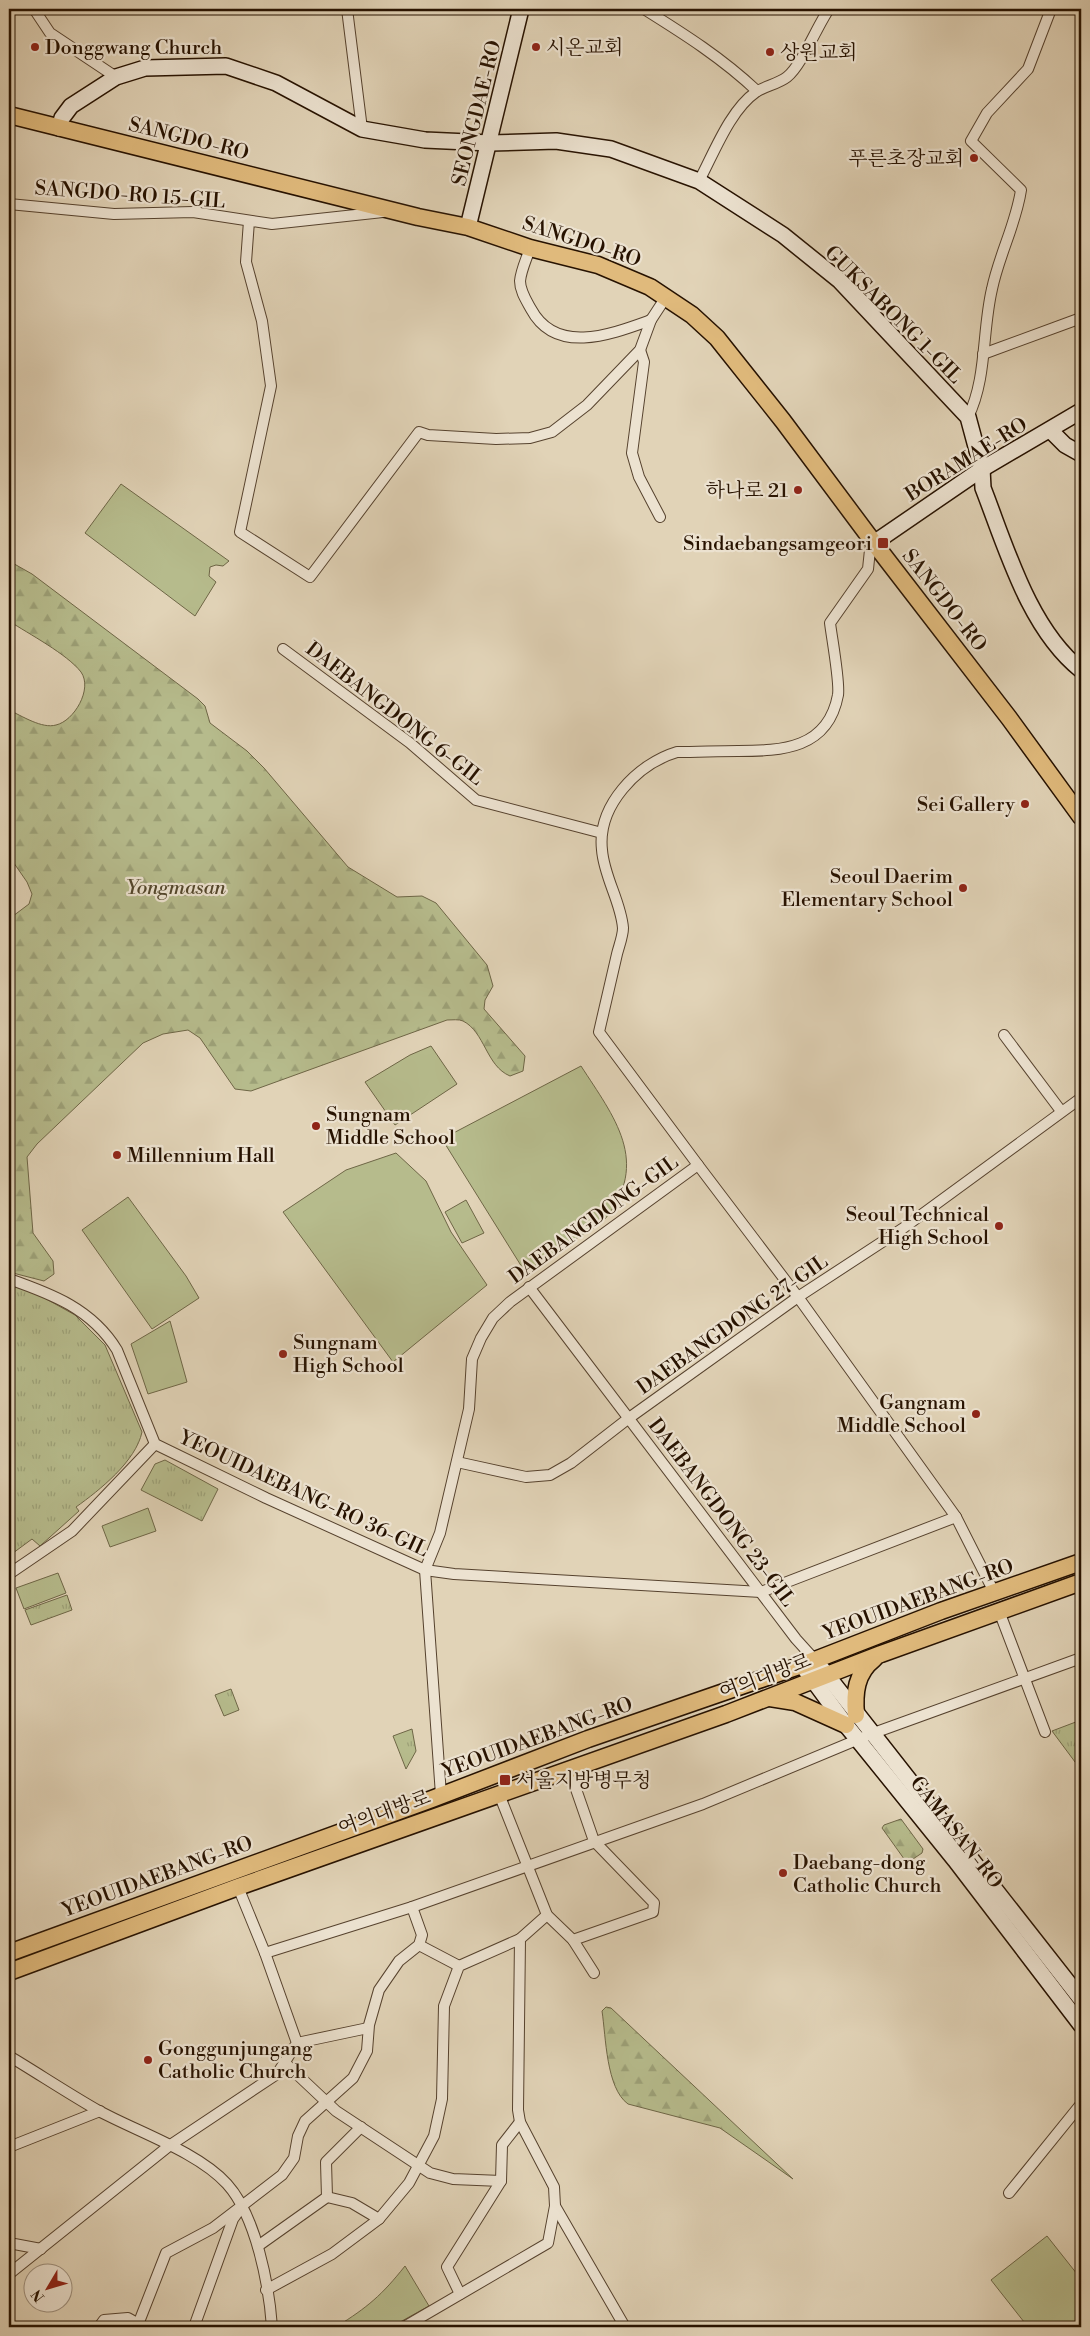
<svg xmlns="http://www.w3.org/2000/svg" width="1090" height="2336" font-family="'Libre Bodoni','Noto Serif KR',serif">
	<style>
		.grass { fill: #b6bb8c; stroke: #6e6646 }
		.forest { fill: url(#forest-firs); stroke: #6e6646 }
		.park { fill: url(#park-tufts); stroke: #6e6646 }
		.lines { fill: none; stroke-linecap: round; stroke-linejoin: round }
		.street-casing { stroke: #56422e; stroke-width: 12 }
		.secondary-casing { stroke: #271200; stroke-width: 18 }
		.primary-casing { stroke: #271200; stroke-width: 19 }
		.street { stroke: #ece2d0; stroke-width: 10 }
		.secondary { stroke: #ece2d0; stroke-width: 15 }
		.primary { stroke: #e0ba7c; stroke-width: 16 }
		.poi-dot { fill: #8f2418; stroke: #ece2d0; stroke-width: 2 }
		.labels { text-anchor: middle; stroke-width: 4.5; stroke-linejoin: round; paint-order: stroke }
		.poi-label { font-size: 20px; fill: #271200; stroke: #ece2d0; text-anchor: start }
		.street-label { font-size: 20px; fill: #271200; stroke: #ece2d0 }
		.park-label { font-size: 20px; font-style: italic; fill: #52452a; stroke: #ece2d0 }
	</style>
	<defs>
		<pattern id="forest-firs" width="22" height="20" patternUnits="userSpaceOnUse" patternTransform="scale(1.25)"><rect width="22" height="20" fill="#b6bb8c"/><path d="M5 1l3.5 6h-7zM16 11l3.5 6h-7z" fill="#9ca077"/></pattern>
		<pattern id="park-tufts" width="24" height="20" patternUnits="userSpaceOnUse" patternTransform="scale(1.25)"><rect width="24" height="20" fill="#b6bb8c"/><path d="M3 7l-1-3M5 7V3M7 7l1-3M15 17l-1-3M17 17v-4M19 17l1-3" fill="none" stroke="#9ca077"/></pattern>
	</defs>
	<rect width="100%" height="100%" fill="#e1d3b7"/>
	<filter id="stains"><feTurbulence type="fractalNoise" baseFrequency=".004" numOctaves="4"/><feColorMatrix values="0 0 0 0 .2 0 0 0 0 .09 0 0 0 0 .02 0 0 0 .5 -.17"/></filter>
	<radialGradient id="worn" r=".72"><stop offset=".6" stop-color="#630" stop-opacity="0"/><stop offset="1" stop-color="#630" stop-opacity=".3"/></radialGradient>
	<g class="grass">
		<path d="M121,484L229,561L223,566L216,565L210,567L209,576L216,582L195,616L85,533Z"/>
		<path d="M431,1046L457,1084L395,1125L365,1082L410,1055Z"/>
		<path d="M581,1066C614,1117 651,1162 605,1219C600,1225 590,1230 583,1234C564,1247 545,1259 525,1272L442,1139Z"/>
		<path d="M396,1153L426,1181L451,1232L487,1285L393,1362L283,1212L346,1170Z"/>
		<path d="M128,1197L186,1276L199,1298L152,1329L82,1230Z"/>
		<path d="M466,1200L484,1233L462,1243L445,1212Z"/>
		<path d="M170,1321L187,1382L148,1394L131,1344Z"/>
		<path d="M148,1508L156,1531L110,1547L102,1526Z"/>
		<path d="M58,1573L66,1593L24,1609L16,1588Z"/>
		<path d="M1047,2236L1081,2279V2327H1028L991,2280Z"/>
		<path d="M405,2266L429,2306L391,2327H336C368,2307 382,2295 405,2266Z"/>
	</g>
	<g class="forest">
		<path d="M9,561L32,574L198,699L205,706L210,723L247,751L264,768L348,867L397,897L422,896L436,903L487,965L493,986L485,1000L484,1009L525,1056L523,1071L510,1076C486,1066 485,1032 463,1021C459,1019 452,1020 447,1020L251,1091L235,1089L200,1038L188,1030L163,1034L143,1043L37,1144L27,1157L33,1233L53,1261L54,1274L44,1281L9,1272V919L29,904L32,894L27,882L9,856V710C22,716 42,729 56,725C74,721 93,689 81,672C67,654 29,634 9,621Z"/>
		<path d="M901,1819L923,1849L922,1853L907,1863L882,1828L884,1825Z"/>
		<path d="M606,2007L611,2008L793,2179L720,2128L628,2104C606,2088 606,2037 602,2011Z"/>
	</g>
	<g class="park">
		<path d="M9,1283L32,1291L75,1315L105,1345L142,1432C136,1461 100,1490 76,1507L79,1511L40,1546L32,1539L9,1556Z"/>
		<path d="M165,1460L218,1489L202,1521L141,1490L155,1464Z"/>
		<path d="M67,1595L72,1610L31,1625L25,1610Z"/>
		<path d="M231,1689L239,1710L224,1716L215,1695Z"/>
		<path d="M1081,1720V1770L1052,1731Z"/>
		<path d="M412,1729L416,1751L406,1769L393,1736Z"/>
	</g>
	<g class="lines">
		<defs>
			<g id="street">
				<path d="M34,9L50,33L116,77"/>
				<path d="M347,9L362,129"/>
				<path d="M644,9C684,34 722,58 757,91"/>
				<path d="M699,181C714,153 730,110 756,92C765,86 778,84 787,77C802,65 817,26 829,9"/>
				<path d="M9,204L114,214L193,212L272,224L383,212"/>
				<path d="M249,221L246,262L262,321L271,386L240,532L310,577L419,432L428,435L496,439L530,438L552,432L587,405L640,350L651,320L666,297"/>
				<path d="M530,248C527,258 521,270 520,281C520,291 526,300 531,309C556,356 612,334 651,320"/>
				<path d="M640,350L644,362L632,453L639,477L660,517"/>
				<path d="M983,354L1081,318"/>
				<path d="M968,417C987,379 982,331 992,289C999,255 1016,224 1021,190L971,141L987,113L1028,69L1051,9"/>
				<path d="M283,649L410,743L476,800L602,833"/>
				<path d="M1004,1035L1061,1111"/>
				<path d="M698,1165L798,1297L956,1517L995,1594"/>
				<path d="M9,1279C52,1294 92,1309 117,1350L155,1444L266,1498L425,1570L454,1574L761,1592L956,1517"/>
				<path d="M529,1287L796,1639L815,1660"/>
				<path d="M457,1462L526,1477L550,1475L571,1463L629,1418L798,1297L902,1229L1081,1098"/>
				<path d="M9,1574L72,1531L155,1444"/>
				<path d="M999,1611L1045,1732"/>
				<path d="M569,1769L594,1841L654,1903L653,1912L573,1940"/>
				<path d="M499,1794L547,1915L573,1940L594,1973"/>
				<path d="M441,1795L425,1570L440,1533L469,1409L472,1359L481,1338L493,1318L510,1302L698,1165L599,1032C605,1006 611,980 617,954C619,946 623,936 623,928C621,902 604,877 602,850C597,806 637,764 677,752C697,752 718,751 738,751C782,751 828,749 838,695C840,682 832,639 830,623L868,569L870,550L874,543"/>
				<path d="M547,1915L520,1939L518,2110L520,2122L554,2187L555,2206L625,2327"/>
				<path d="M419,1945L459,1966"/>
				<path d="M265,1953L412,1907L703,1804L871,1734L1081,1658"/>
				<path d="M297,2043L368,2028"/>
				<path d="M9,2056C39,2074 69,2094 99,2111C138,2132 198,2152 227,2184C256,2216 269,2285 272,2327"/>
				<path d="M284,2062L336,2111L430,2173L453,2179L501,2181"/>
				<path d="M9,2147L100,2111"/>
				<path d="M1009,2193L1081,2104"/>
				<path d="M327,2197L326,2162L361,2127"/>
				<path d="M327,2197L352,2203L379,2219"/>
				<path d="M9,2243L41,2249"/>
				<path d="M258,2246L327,2197"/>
				<path d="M9,2274L169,2146L277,2074L297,2043L265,1953L238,1887"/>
				<path d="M266,2290L332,2254L379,2219L409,2183L434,2136L442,2099L444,2006L459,1966L520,1939"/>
				<path d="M460,2294L447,2267L501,2181L502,2145L520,2122"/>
				<path d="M139,2322L166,2253L213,2228L282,2175L294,2158L298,2136L305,2121L353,2078L367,2051L369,2025L379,1990L399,1961L419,1945L422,1935L412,1907"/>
				<path d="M99,2327L104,2320L128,2318L144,2327"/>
				<path d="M194,2327L233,2219L238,2212"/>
				<path d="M404,2327L548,2243L555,2206"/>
			</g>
			<g id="secondary">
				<path d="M59,128L62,118L71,106L116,77L145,68L226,66L276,83L362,129L425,140L490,143L556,141L611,149L699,181L783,235L840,281L968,417L982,469L983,488C1006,547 1029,629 1081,670"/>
				<path d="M468,227L521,9"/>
				<path d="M1050,430L1065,445L1081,454"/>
				<path d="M874,543L982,469L1081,411"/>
				<path d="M815,1660L1081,1999"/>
				<path d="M802,1665L846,1725L955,1860L1081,2025"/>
			</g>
			<g id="primary">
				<path d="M9,115L418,217L468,227L530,248L598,265L650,287L692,315L717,338L783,421L874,543L1009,718L1081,817"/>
				<path d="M770,1698L795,1702L846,1725"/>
				<path d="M856,1715C854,1693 856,1673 874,1659"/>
				<path d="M9,1953L432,1799L588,1739L802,1665L941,1611L1081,1562"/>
				<path d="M9,1972L238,1887L726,1714L881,1654L1081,1582"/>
			</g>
		</defs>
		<use href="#street" class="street-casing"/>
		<use href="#secondary" class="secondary-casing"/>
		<use href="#primary" class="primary-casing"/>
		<use href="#street" class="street"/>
		<use href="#secondary" class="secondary"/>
		<use href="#primary" class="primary"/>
	</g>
	<g class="poi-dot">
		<circle cx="35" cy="47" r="5"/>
		<circle cx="536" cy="47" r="5"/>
		<circle cx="770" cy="52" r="5"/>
		<circle cx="974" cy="158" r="5"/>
		<circle cx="798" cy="490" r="5"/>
		<rect x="877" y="537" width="12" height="12" rx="2.5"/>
		<circle cx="1025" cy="804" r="5"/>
		<circle cx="963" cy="888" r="5"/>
		<circle cx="316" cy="1126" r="5"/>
		<circle cx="117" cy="1155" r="5"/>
		<circle cx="999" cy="1226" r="5"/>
		<circle cx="283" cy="1354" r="5"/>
		<circle cx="976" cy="1414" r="5"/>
		<rect x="499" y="1774" width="12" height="12" rx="2.5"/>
		<circle cx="783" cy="1873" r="5"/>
		<circle cx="148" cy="2060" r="5"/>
	</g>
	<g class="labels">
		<g class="poi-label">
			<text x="45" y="54">Donggwang Church</text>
			<text x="546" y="54">시온교회</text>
			<text x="780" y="59">상원교회</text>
			<text x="964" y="165" text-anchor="end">푸른초장교회</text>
			<text x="788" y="497" text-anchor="end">하나로 21</text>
			<text x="872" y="550" text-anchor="end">Sindaebangsamgeori</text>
			<text x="1015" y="811" text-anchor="end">Sei Gallery</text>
			<text x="953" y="883" text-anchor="end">Seoul Daerim<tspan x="953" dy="23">Elementary School</tspan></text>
			<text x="326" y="1121">Sungnam<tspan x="326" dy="23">Middle School</tspan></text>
			<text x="127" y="1162">Millennium Hall</text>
			<text x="989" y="1221" text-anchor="end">Seoul Technical<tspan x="989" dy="23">High School</tspan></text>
			<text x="293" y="1349">Sungnam<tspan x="293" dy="23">High School</tspan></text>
			<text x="966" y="1409" text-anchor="end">Gangnam<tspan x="966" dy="23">Middle School</tspan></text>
			<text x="516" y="1787">서울지방병무청</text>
			<text x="793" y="1869">Daebang-dong<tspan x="793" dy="23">Catholic Church</tspan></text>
			<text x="158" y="2055">Gonggunjungang<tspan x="158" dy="23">Catholic Church</tspan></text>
		</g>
		<g class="street-label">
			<text transform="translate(476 113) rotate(-76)" y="7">SEONGDAE-RO</text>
			<text transform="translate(189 138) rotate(14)" y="7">SANGDO-RO</text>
			<text transform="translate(130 194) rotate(4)" y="7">SANGDO-RO 15-GIL</text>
			<text transform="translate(582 241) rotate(18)" y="7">SANGDO-RO</text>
			<text transform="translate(894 314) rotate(45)" y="7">GUKSABONG 1-GIL</text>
			<text transform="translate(966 459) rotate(-32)" y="7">BORAMAE-RO</text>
			<text transform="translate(945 600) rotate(52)" y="7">SANGDO-RO</text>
			<text transform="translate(395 713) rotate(38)" y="7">DAEBANGDONG 6-GIL</text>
			<text transform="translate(593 1219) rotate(-36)" y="7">DAEBANGDONG-GIL</text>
			<text transform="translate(732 1324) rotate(-35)" y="7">DAEBANGDONG 27-GIL</text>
			<text transform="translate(304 1493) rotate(25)" y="7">YEOUIDAEBANG-RO 36-GIL</text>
			<text transform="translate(722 1512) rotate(53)" y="7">DAEBANGDONG 23-GIL</text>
			<text transform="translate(918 1599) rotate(-20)" y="7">YEOUIDAEBANG-RO</text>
			<text transform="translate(765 1676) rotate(-21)" y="7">여의대방로</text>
			<text transform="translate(537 1737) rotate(-20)" y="7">YEOUIDAEBANG-RO</text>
			<text transform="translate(384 1812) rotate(-20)" y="7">여의대방로</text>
			<text transform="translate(957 1832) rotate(52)" y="7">GAMASAN-RO</text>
			<text transform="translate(157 1876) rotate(-20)" y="7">YEOUIDAEBANG-RO</text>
		</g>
		<g class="park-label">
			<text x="176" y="894">Yongmasan</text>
		</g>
	</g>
	<rect width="1090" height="2336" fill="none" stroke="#e1d3b7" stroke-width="30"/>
	<rect x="10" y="10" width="1070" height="2316" fill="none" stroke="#271200" stroke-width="2.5"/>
	<rect x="15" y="15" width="1060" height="2306" fill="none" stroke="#271200"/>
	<g transform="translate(48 2288) rotate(232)"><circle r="24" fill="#ece2d0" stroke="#9d8f7d"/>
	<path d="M0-4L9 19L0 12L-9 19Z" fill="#8f2418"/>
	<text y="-8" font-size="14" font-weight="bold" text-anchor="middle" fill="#271200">N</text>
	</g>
	<rect width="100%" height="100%" filter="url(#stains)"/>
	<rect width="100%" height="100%" fill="url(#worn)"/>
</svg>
